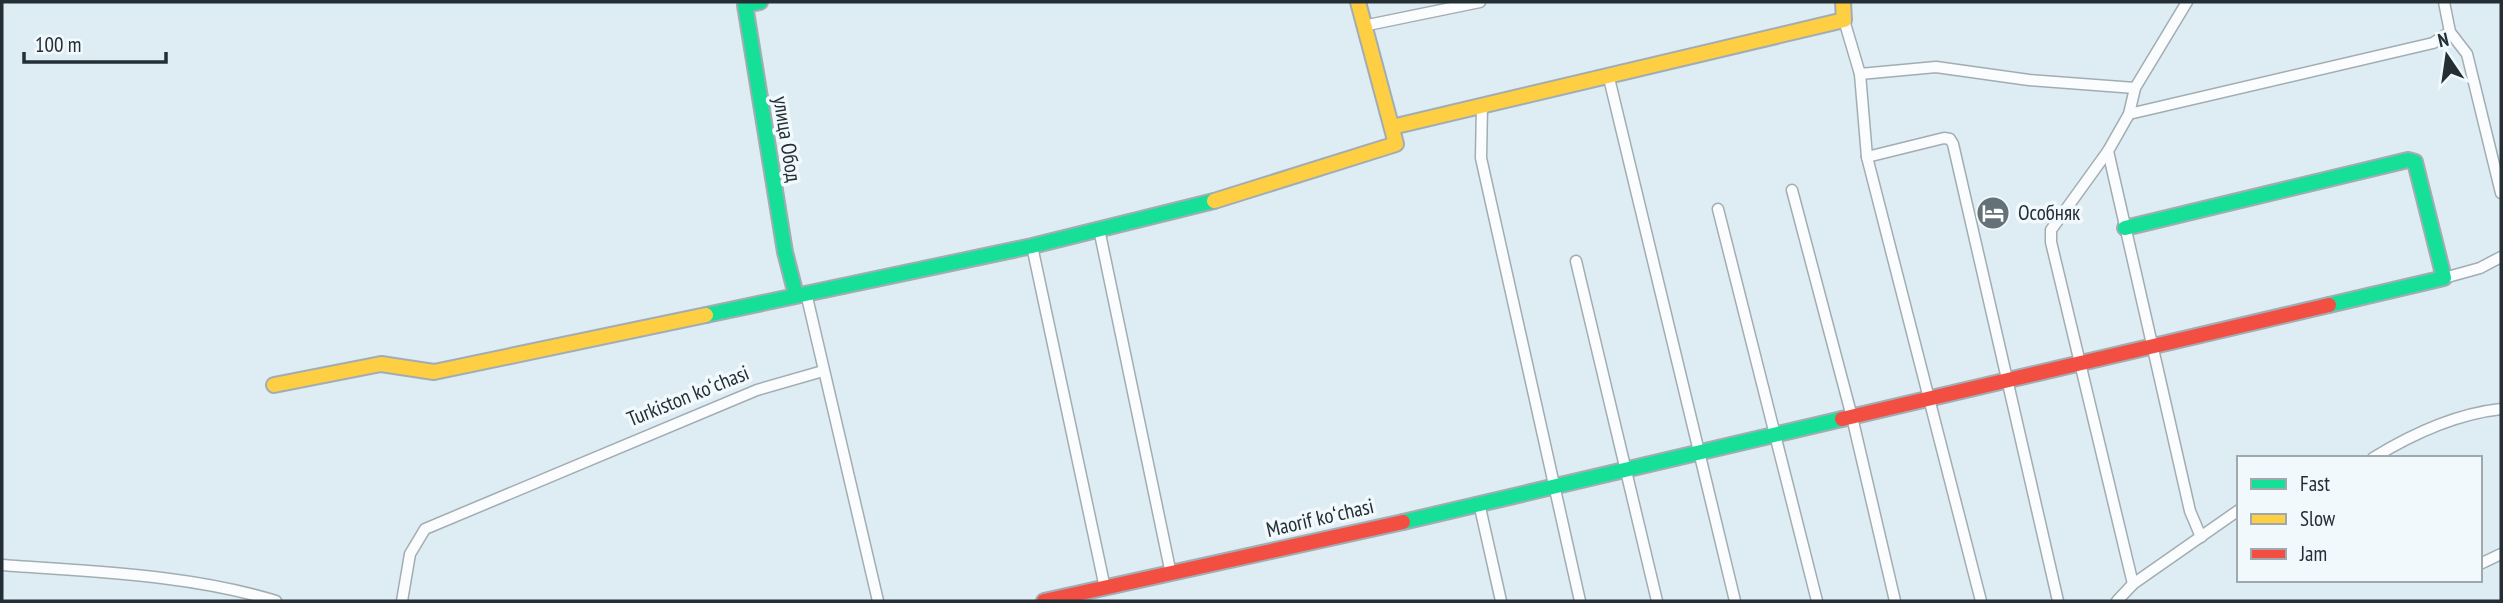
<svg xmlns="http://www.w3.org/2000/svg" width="2503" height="603" font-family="'PT Sans Narrow',sans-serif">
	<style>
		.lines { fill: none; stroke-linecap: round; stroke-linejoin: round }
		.street-casing { stroke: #a2adb3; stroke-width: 13 }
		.fast-casing { stroke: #a2adb3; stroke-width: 18 }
		.slow-casing { stroke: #a2adb3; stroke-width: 18 }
		.jam-casing { stroke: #a2adb3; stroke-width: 18 }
		.street { stroke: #fafcfd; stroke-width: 10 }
		.fast { stroke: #16e098; stroke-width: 14 }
		.slow { stroke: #ffcf43; stroke-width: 14 }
		.jam { stroke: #f24e42; stroke-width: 14 }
		.labels { text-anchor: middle; stroke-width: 7; stroke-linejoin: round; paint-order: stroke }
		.street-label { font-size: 21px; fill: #232f35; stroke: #f2f9fc }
		.poi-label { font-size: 21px; fill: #232f35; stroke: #f2f9fc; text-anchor: start }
	</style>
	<rect width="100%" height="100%" fill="#deecf3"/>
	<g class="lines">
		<defs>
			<g id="street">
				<path d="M2187,2L2135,88L2129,114L2108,151L2190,511L2201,537"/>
				<path d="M2444,2L2450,32L2467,54L2501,193"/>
				<path d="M1844,20L1860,74L1867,157L1981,601"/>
				<path d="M1363,26L1480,2"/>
				<path d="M1608,74L1735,601"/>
				<path d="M1860,74L1936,67L2029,80L2135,88"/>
				<path d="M1482,105L1481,158L1580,601"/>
				<path d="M2129,114L2433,43L2450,32"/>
				<path d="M2108,151L2051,230V242L2133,584"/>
				<path d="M1867,157L1944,138L1950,139L1953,144L2058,601"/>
				<path d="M1792,190L1852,417L1895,601"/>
				<path d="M1718,209L1817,601"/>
				<path d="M1099,229L1171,574"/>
				<path d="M1032,246L1105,588"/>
				<path d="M1576,261L1657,601"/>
				<path d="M2444,278L2480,268L2501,257"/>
				<path d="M806,293L878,601"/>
				<path d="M2373,458C2412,434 2455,414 2501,409"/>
				<path d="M1479,503L1501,601"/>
				<path d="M2480,564L2501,554"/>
				<path d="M2,565C93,572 188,574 276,601"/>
				<path d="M402,601L410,554L425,529L757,390L823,371"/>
				<path d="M2117,601L2133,584L2239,510"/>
			</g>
			<g id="fast">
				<path d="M760,2L745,5L785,252L796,295"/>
				<path d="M2125,228L2408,160L2415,162L2444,278L2329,305"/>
				<path d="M706,315L1032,246L1214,201"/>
				<path d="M1403,522L1842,419"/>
			</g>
			<g id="slow">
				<path d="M1392,127L1844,20L1843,2"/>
				<path d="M1214,201L1396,144L1358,2"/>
				<path d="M274,385L381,364L434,372L706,315"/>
			</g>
			<g id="jam">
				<path d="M1842,419L2329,305"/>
				<path d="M1044,601L1403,522"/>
			</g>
		</defs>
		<use href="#street" class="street-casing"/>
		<use href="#fast" class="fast-casing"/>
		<use href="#slow" class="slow-casing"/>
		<use href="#jam" class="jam-casing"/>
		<use href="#street" class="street"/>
		<use href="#fast" class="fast"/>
		<use href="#slow" class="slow"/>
		<use href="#jam" class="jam"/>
	</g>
	<defs>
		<symbol id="hotel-disc" viewBox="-11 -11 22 22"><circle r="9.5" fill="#647178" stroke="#f2f9fc"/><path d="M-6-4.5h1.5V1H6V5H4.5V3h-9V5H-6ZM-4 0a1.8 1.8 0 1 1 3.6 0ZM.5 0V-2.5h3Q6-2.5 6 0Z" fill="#fff"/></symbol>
	</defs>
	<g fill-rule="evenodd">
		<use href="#hotel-disc" x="1974" y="194" width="38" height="38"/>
	</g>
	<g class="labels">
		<g class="street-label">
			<text transform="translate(787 139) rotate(81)" y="7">улица Обод</text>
			<text transform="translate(688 396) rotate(-22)" y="7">Turkiston koʻchasi</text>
			<text transform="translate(1320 518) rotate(-13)" y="7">Maorif koʻchasi</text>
		</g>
		<g class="poi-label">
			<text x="2018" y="220">Особняк</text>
		</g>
	</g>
	<rect width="2503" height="603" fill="none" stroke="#232f35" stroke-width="7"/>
	<rect x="2237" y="456" width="245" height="126" fill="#f2f9fc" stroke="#9fa8ac" stroke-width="2"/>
	<rect x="2251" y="479" width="35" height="10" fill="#16e098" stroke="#9fa8ac" stroke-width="2"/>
	<text x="2300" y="491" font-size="21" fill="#232f35">Fast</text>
	<rect x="2251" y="514" width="35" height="10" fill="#ffcf43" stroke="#9fa8ac" stroke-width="2"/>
	<text x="2300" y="526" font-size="21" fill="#232f35">Slow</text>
	<rect x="2251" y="549" width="35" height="10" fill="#f24e42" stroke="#9fa8ac" stroke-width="2"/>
	<text x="2300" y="561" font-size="21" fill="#232f35">Jam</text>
	<g transform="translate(2447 56) rotate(347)" stroke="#f2f9fc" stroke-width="5" paint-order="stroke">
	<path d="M0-5L12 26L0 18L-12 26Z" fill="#232f35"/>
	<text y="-10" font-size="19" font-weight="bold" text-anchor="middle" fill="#232f35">N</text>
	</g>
	<path d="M24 52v10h142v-10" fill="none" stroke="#232f35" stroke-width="3.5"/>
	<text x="35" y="52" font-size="21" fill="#232f35" stroke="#f2f9fc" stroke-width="5" paint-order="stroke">100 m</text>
</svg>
